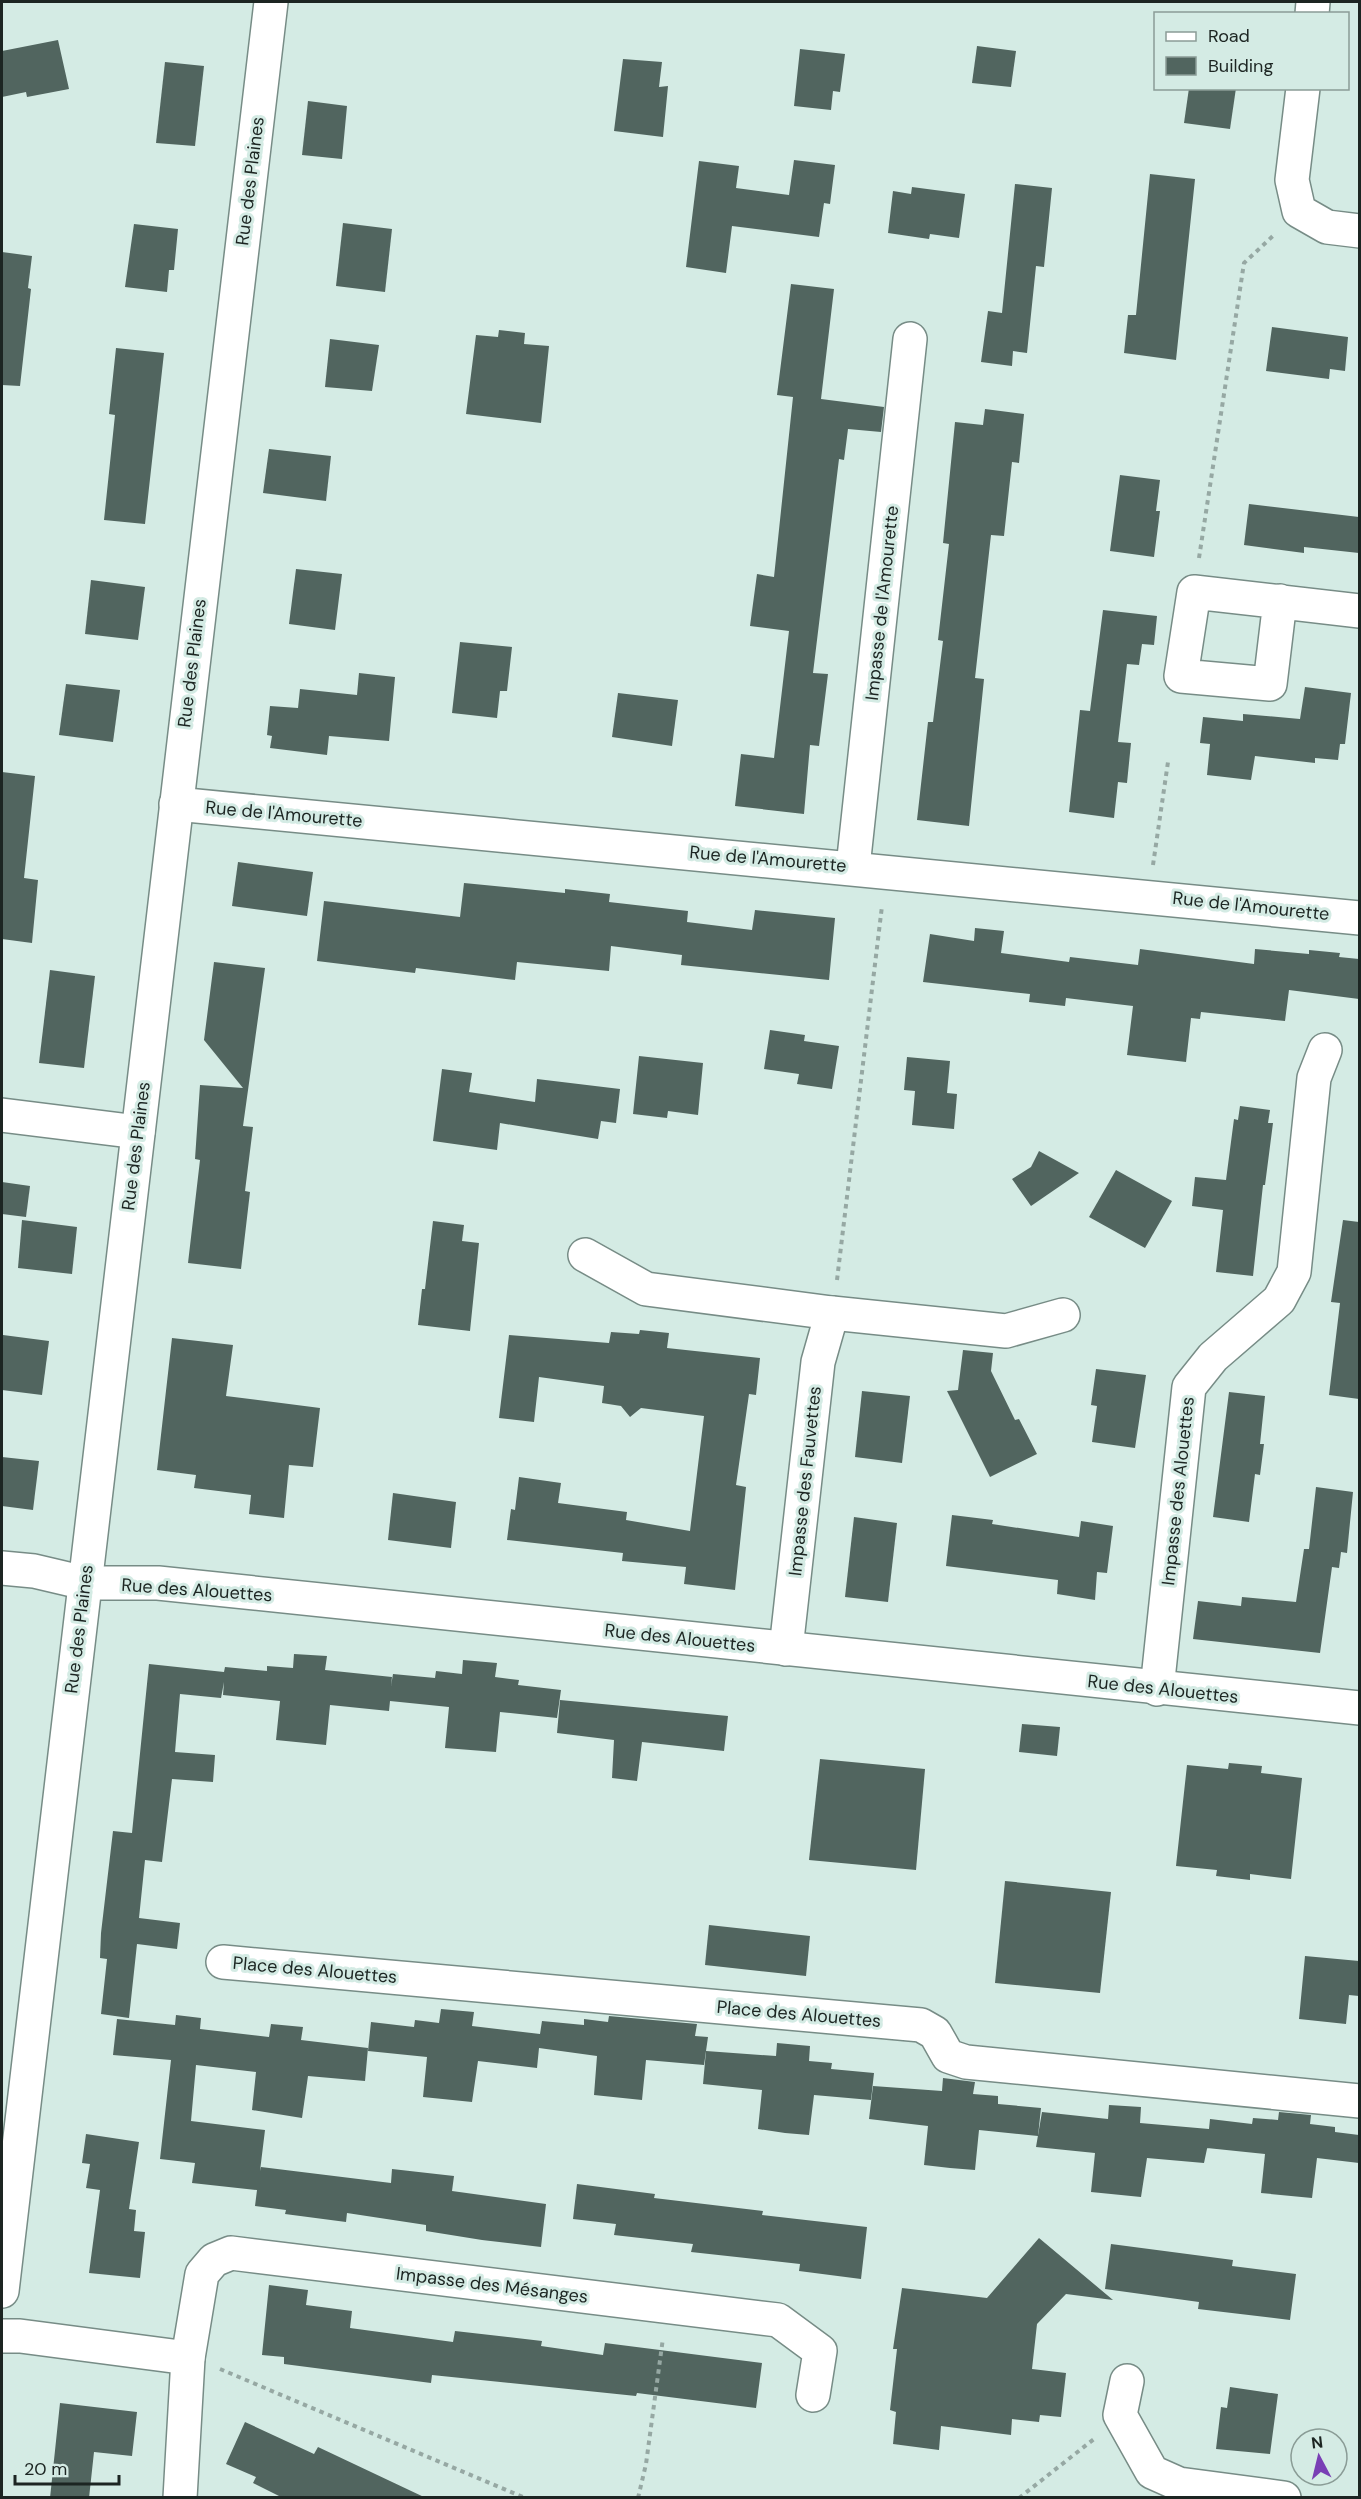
<svg xmlns="http://www.w3.org/2000/svg" width="1361" height="2499" font-family="'DM Sans',sans-serif">
	<style>
		.building { fill: #51655f }
		.lines { fill: none; stroke-linecap: round; stroke-linejoin: round }
		.minor-casing { stroke: #778c86; stroke-width: 36 }
		.path { stroke: #96a8a3; stroke-width: 4; stroke-dasharray: 4.5 4.5; stroke-linecap: butt }
		.minor { stroke: #fff; stroke-width: 33 }
		.labels { text-anchor: middle; stroke-width: 6; stroke-linejoin: round; paint-order: stroke }
		.street-label { font-size: 18px; fill: #1c2522; stroke: #d4ebe4 }
	</style>
	<rect width="100%" height="100%" fill="#d4ebe4"/>
	<g class="building">
		<path d="M58,40L69,89L27,97L26,92L2,97V51Z"/>
		<path d="M977,46L1016,51L1011,87L972,83Z"/>
		<path d="M800,49L845,54L840,92L833,91L831,110L794,106Z"/>
		<path d="M623,59L662,62L659,87L668,86L663,137L614,131Z"/>
		<path d="M165,62L204,66L195,146L156,143Z"/>
		<path d="M1189,88H1236L1230,129L1184,123Z"/>
		<path d="M308,101L347,106L342,159L302,155Z"/>
		<path d="M794,160L835,165L830,204L824,203L819,237L732,226L726,273L686,267L699,161L739,166L736,188L789,195Z"/>
		<path d="M1150,174L1195,179L1176,360L1124,353L1128,315H1136Z"/>
		<path d="M1015,184L1052,188L1044,267L1036,266L1027,353L1013,351L1012,366L981,362L988,311L1002,313Z"/>
		<path d="M912,187L965,194L959,238L930,234L929,239L888,233L893,191L911,194Z"/>
		<path d="M343,223L392,229L385,292L336,286Z"/>
		<path d="M134,224L178,229L174,270H169L167,292L125,287Z"/>
		<path d="M2,252L32,256L28,288L31,289L20,386L2,385Z"/>
		<path d="M791,284L834,289L821,399L884,407L881,432L848,429L844,460L839,459L813,673L828,674L819,746L810,745L804,814L735,806L741,754L774,758L789,631L750,626L757,574L774,577L793,397L777,395Z"/>
		<path d="M1272,327L1348,337L1345,371L1330,369L1329,379L1266,371Z"/>
		<path d="M499,330L525,333L524,344L549,346L541,423L466,414L476,335L498,337Z"/>
		<path d="M330,339L379,345L372,391L325,387Z"/>
		<path d="M116,348L164,353L145,524L104,520L115,415L109,414Z"/>
		<path d="M985,409L1024,414L1019,463L1012,462L1004,536L991,535L975,678L984,679L969,826L917,820L928,722H933L943,641L938,640L949,544L943,543L955,422L983,425Z"/>
		<path d="M269,449L331,456L326,501L263,493Z"/>
		<path d="M1120,475L1160,480L1156,511H1160L1154,557L1110,551Z"/>
		<path d="M1249,504L1359,517V553L1304,547V553L1244,545Z"/>
		<path d="M296,569L342,574L335,630L289,624Z"/>
		<path d="M91,580L145,587L138,640L85,634Z"/>
		<path d="M1103,610L1157,616L1154,645L1142,644L1139,665L1127,664L1118,742L1131,743L1127,783L1118,782L1114,818L1069,812L1080,710L1090,711Z"/>
		<path d="M460,642L512,647L507,691H500L497,718L452,713Z"/>
		<path d="M359,673L395,677L389,741L329,736L327,755L270,748L272,736L267,735L270,706L298,708L300,689L357,695Z"/>
		<path d="M66,684L120,690L113,742L59,735Z"/>
		<path d="M1305,687L1351,693L1345,744H1340L1338,760L1315,758V763L1255,756L1251,780L1207,775L1210,744L1200,743L1203,717L1243,721V714L1300,719Z"/>
		<path d="M618,693L678,700L672,746L612,737Z"/>
		<path d="M2,772L35,776L24,878L38,880L32,943L2,939Z"/>
		<path d="M238,862L313,872L307,916L232,906Z"/>
		<path d="M464,883L565,893V889L610,894L609,902L688,911L687,922L752,930L755,910L835,918L829,980L681,965L682,955L611,946L609,971L517,962L515,980L416,968L415,973L317,961L324,901L460,917Z"/>
		<path d="M975,928L1004,931L1001,953L1069,962L1070,957L1138,965L1140,949L1254,964L1255,949L1309,954V950L1340,953L1339,957L1359,959V999L1289,990L1285,1021L1201,1012L1200,1019L1191,1018L1186,1062L1127,1055L1133,1006L1066,998L1065,1006L1029,1002L1030,994L923,982L930,934L974,941Z"/>
		<path d="M214,962L265,968L243,1126L253,1127L245,1191L250,1192L241,1269L188,1263L200,1160L195,1159L200,1085L243,1088L204,1040Z"/>
		<path d="M50,970L95,976L84,1068L39,1063Z"/>
		<path d="M770,1030L805,1035L804,1041L839,1046L832,1089L797,1084L799,1074L764,1069Z"/>
		<path d="M639,1056L703,1063L698,1115L668,1111L667,1118L633,1114Z"/>
		<path d="M907,1057L950,1061L947,1093L957,1094L954,1129L912,1125L915,1091L904,1090Z"/>
		<path d="M442,1069L472,1073L469,1092L535,1102L537,1079L620,1089L616,1123L601,1121L598,1139L500,1123L497,1150L433,1141Z"/>
		<path d="M1240,1106L1270,1110L1268,1123H1273L1265,1185H1263L1253,1276L1216,1272L1223,1210L1192,1206L1195,1177L1226,1180L1234,1119L1238,1120Z"/>
		<path d="M1039,1151L1079,1173L1031,1206L1012,1179L1031,1167Z"/>
		<path d="M1116,1170L1172,1201L1145,1248L1089,1217Z"/>
		<path d="M2,1182L30,1186L26,1217L2,1214Z"/>
		<path d="M22,1220L77,1227L72,1274L18,1268Z"/>
		<path d="M1343,1220L1359,1222V1399L1329,1395L1340,1303L1331,1302Z"/>
		<path d="M433,1221L464,1225L462,1241L479,1243L470,1331L418,1325L422,1289H425Z"/>
		<path d="M640,1330L669,1333L667,1348L760,1358L756,1395L749,1394L736,1485L746,1487L735,1590L684,1584L686,1567L622,1561L623,1553L507,1540L511,1509L515,1510L519,1477L561,1483L558,1503L627,1512L626,1520L690,1531L704,1416L641,1408L630,1417L621,1406L602,1403L604,1386L539,1377L534,1422L499,1418L509,1335L609,1343L611,1332L639,1334Z"/>
		<path d="M3,1335L49,1341L42,1395L2,1390Z"/>
		<path d="M172,1338L233,1345L226,1396L320,1408L313,1467L289,1465L284,1518L249,1514L251,1495L194,1488L196,1475L157,1470Z"/>
		<path d="M963,1350L993,1353L991,1371L1015,1420L1019,1419L1037,1454L990,1477L947,1391L958,1390Z"/>
		<path d="M1096,1369L1146,1375L1135,1448L1092,1442L1097,1406L1091,1405Z"/>
		<path d="M862,1391L910,1396L902,1463L855,1457Z"/>
		<path d="M1229,1392L1265,1396L1260,1444H1264L1260,1475L1255,1474L1249,1522L1213,1517Z"/>
		<path d="M2,1457L39,1461L33,1510L2,1506Z"/>
		<path d="M1316,1487L1353,1492L1347,1553L1341,1552L1339,1568L1332,1567L1320,1653L1193,1639L1198,1601L1241,1606L1242,1597L1296,1602L1304,1549H1309Z"/>
		<path d="M393,1493L456,1502L451,1548L388,1540Z"/>
		<path d="M952,1515L993,1520L992,1524L1079,1537L1081,1521L1113,1526L1107,1573L1097,1572L1095,1600L1057,1594L1058,1580L946,1566Z"/>
		<path d="M854,1517L897,1523L888,1602L845,1597Z"/>
		<path d="M294,1654L327,1656L325,1670L392,1677L391,1686L393,1674L435,1678L436,1671L462,1674L463,1660L497,1663L495,1677L519,1680L518,1685L561,1690L557,1718L500,1712L496,1752L445,1748L449,1707L390,1701L389,1711L330,1705L326,1745L276,1740L280,1701L223,1695L224,1682L221,1698L180,1694L175,1752L215,1755L213,1782L172,1779L162,1862L145,1860L139,1918L180,1923L177,1949L137,1944L129,2018L101,2014L107,1959L100,1958L101,1933L113,1831L132,1833L149,1664L224,1672L225,1667L267,1671V1666L293,1668Z"/>
		<path d="M560,1700L728,1716L724,1751L642,1742L637,1781L612,1778L614,1740L557,1733Z"/>
		<path d="M1022,1724L1060,1727L1057,1756L1019,1752Z"/>
		<path d="M820,1759L925,1769L916,1870L809,1860Z"/>
		<path d="M1229,1763L1262,1766L1261,1773L1302,1778L1291,1879L1250,1874V1880L1216,1876L1217,1870L1176,1866L1187,1765L1228,1769Z"/>
		<path d="M1005,1881L1111,1892L1100,1993L995,1983Z"/>
		<path d="M709,1925L810,1936L806,1976L705,1965Z"/>
		<path d="M1305,1956L1359,1961V1996L1349,1995L1346,2024L1299,2019Z"/>
		<path d="M441,2009L474,2012L472,2026L540,2034L542,2021L584,2025V2019L608,2022L609,2016L697,2024L695,2036L708,2037L704,2065L646,2060L642,2100L594,2095L597,2056L539,2048L537,2068L478,2061L472,2102L423,2097L427,2057L368,2051L371,2022L414,2027L415,2020L439,2023Z"/>
		<path d="M176,2015L201,2018L200,2029L269,2037L271,2024L303,2027L301,2040L368,2048L365,2081L308,2076L302,2118L252,2110L256,2072L196,2065L191,2121L265,2130L260,2171L261,2167L391,2183L392,2169L454,2176L452,2191L546,2204L541,2247L482,2240L426,2231V2225L347,2213L346,2222L285,2214L286,2210L255,2206L257,2190L192,2183L195,2163L160,2159L171,2060L113,2055L117,2019L175,2025Z"/>
		<path d="M777,2043L810,2046L809,2061L832,2063L831,2069L874,2073L871,2100L814,2095L809,2135L785,2133L758,2129L762,2090L703,2084L706,2051L776,2056Z"/>
		<path d="M943,2078L975,2082L973,2094L998,2096V2104L1041,2108L1038,2136L979,2130L975,2170L950,2168L924,2165L928,2126L869,2119L873,2086L942,2091Z"/>
		<path d="M1109,2105L1141,2107L1140,2123L1209,2129L1210,2119L1252,2124L1253,2118L1278,2120L1279,2112L1311,2115L1310,2124L1335,2127V2132L1359,2135V2163L1317,2158L1312,2198L1261,2193L1265,2154L1207,2148L1208,2144L1204,2163L1147,2158L1141,2197L1091,2192L1095,2153L1036,2147L1042,2112L1108,2119Z"/>
		<path d="M86,2134L139,2142L129,2209L136,2210L134,2231L145,2232L140,2278L89,2273L100,2190L86,2188L90,2164L82,2163Z"/>
		<path d="M577,2184L655,2194L654,2198L763,2211L762,2215L867,2227L861,2279L799,2271L800,2264L691,2252L693,2244L614,2235L616,2224L573,2219Z"/>
		<path d="M1039,2238L1113,2300L1066,2294L1037,2324L1032,2369L1066,2373L1061,2417L1040,2415L1039,2422L1012,2419L1011,2435L941,2426L939,2450L893,2444L896,2412L890,2410L897,2349H893L902,2288L987,2298Z"/>
		<path d="M1111,2244L1233,2260L1232,2266L1296,2274L1290,2320L1198,2309L1199,2302L1105,2289Z"/>
		<path d="M269,2285L308,2290L306,2305L352,2311L350,2328L453,2342L455,2331L542,2341L541,2346L603,2355L605,2343L762,2363L756,2408L637,2393L636,2396L432,2375L431,2383L284,2364V2357L262,2355Z"/>
		<path d="M1230,2387L1278,2394L1270,2454L1216,2449L1221,2407L1227,2408Z"/>
		<path d="M60,2403L137,2412L132,2456L94,2452L89,2498H50Z"/>
		<path d="M245,2422L314,2454L318,2447L426,2498H283L253,2483L256,2477L226,2464Z"/>
	</g>
	<g class="lines">
		<defs>
			<g id="minor">
				<path d="M1312,14L1313,2"/>
				<path d="M1303,88L1292,180L1299,211L1327,227L1360,231"/>
				<path d="M1280,601L1270,684L1181,676L1194,592L1360,611"/>
				<path d="M176,804L1360,918"/>
				<path d="M853,867L910,339"/>
				<path d="M2,1115L138,1132"/>
				<path d="M585,1255L646,1289L832,1313L1006,1331L1063,1315"/>
				<path d="M2,1568L34,1571L85,1583H158L1360,1708"/>
				<path d="M786,1649L818,1362L832,1313"/>
				<path d="M1157,1689L1189,1387L1213,1357L1279,1300L1294,1272L1314,1078L1325,1050"/>
				<path d="M223,1962L921,2025L935,2033L948,2056L966,2062L1360,2101"/>
				<path d="M2,2291L271,2"/>
				<path d="M2,2336H20L188,2358"/>
				<path d="M1127,2381L1120,2415L1152,2472L1179,2484L1284,2498"/>
				<path d="M180,2498L188,2358L202,2274L214,2260L231,2253L778,2320L820,2351L813,2395"/>
			</g>
		</defs>
		<use href="#minor" class="minor-casing"/>
		<g class="path">
			<path d="M1199,558L1244,263L1275,234"/>
			<path d="M1153,865L1168,762"/>
			<path d="M837,1280L882,906"/>
			<path d="M220,2369L525,2498"/>
			<path d="M638,2498L646,2464L663,2338"/>
			<path d="M1019,2498L1094,2439"/>
		</g>
		<use href="#minor" class="minor"/>
	</g>
	<g class="labels">
		<g class="street-label">
			<text transform="translate(250 181) rotate(-83)" y="6">Rue des Plaines</text>
			<text transform="translate(882 603) rotate(-84)" y="6">Impasse de l'Amourette</text>
			<text transform="translate(192 663) rotate(-83)" y="6">Rue des Plaines</text>
			<text transform="translate(284 814) rotate(5)" y="6">Rue de l'Amourette</text>
			<text transform="translate(768 859) rotate(5)" y="6">Rue de l'Amourette</text>
			<text transform="translate(1251 906) rotate(6)" y="6">Rue de l'Amourette</text>
			<text transform="translate(136 1146) rotate(-83)" y="6">Rue des Plaines</text>
			<text transform="translate(805 1481) rotate(-84)" y="6">Impasse des Fauvettes</text>
			<text transform="translate(1178 1491) rotate(-84)" y="6">Impasse des Alouettes</text>
			<text transform="translate(197 1590) rotate(4)" y="6">Rue des Alouettes</text>
			<text transform="translate(79 1629) rotate(-83)" y="6">Rue des Plaines</text>
			<text transform="translate(680 1638) rotate(6)" y="6">Rue des Alouettes</text>
			<text transform="translate(1163 1689) rotate(6)" y="6">Rue des Alouettes</text>
			<text transform="translate(315 1970) rotate(5)" y="6">Place des Alouettes</text>
			<text transform="translate(799 2014) rotate(5)" y="6">Place des Alouettes</text>
			<text transform="translate(492 2285) rotate(7)" y="6">Impasse des Mésanges</text>
		</g>
	</g>
	<rect width="1361" height="2499" fill="none" stroke="#1c2522" stroke-width="6"/>
	<rect x="1154" y="12" width="195" height="78" fill="#d4ebe4" stroke="#8a9c96" stroke-width="1.5"/>
	<rect x="1166" y="32" width="30" height="9" fill="#ffffff" stroke="#8a9c96" stroke-width="1.5"/>
	<text x="1208" y="42" font-size="18" fill="#1c2522">Road</text>
	<rect x="1166" y="57" width="30" height="18" fill="#51655f" stroke="#8a9c96" stroke-width="1.5"/>
	<text x="1208" y="72" font-size="18" fill="#1c2522">Building</text>
	<g transform="translate(1319 2457) rotate(353)"><circle r="28" fill="#d4ebe4" stroke="#8a9c96" stroke-width="1.5"/>
	<path d="M0-4.5L10 22L0 15L-10 22Z" fill="#793fb5"/>
	<text y="-9" font-size="16" font-weight="bold" text-anchor="middle" fill="#1c2522">N</text>
	</g>
	<path d="M15 2475v9h104v-9" fill="none" stroke="#1c2522" stroke-width="3"/>
	<text x="24" y="2475" font-size="18" fill="#1c2522" stroke="#d4ebe4" stroke-width="4.5" paint-order="stroke">20 m</text>
</svg>
